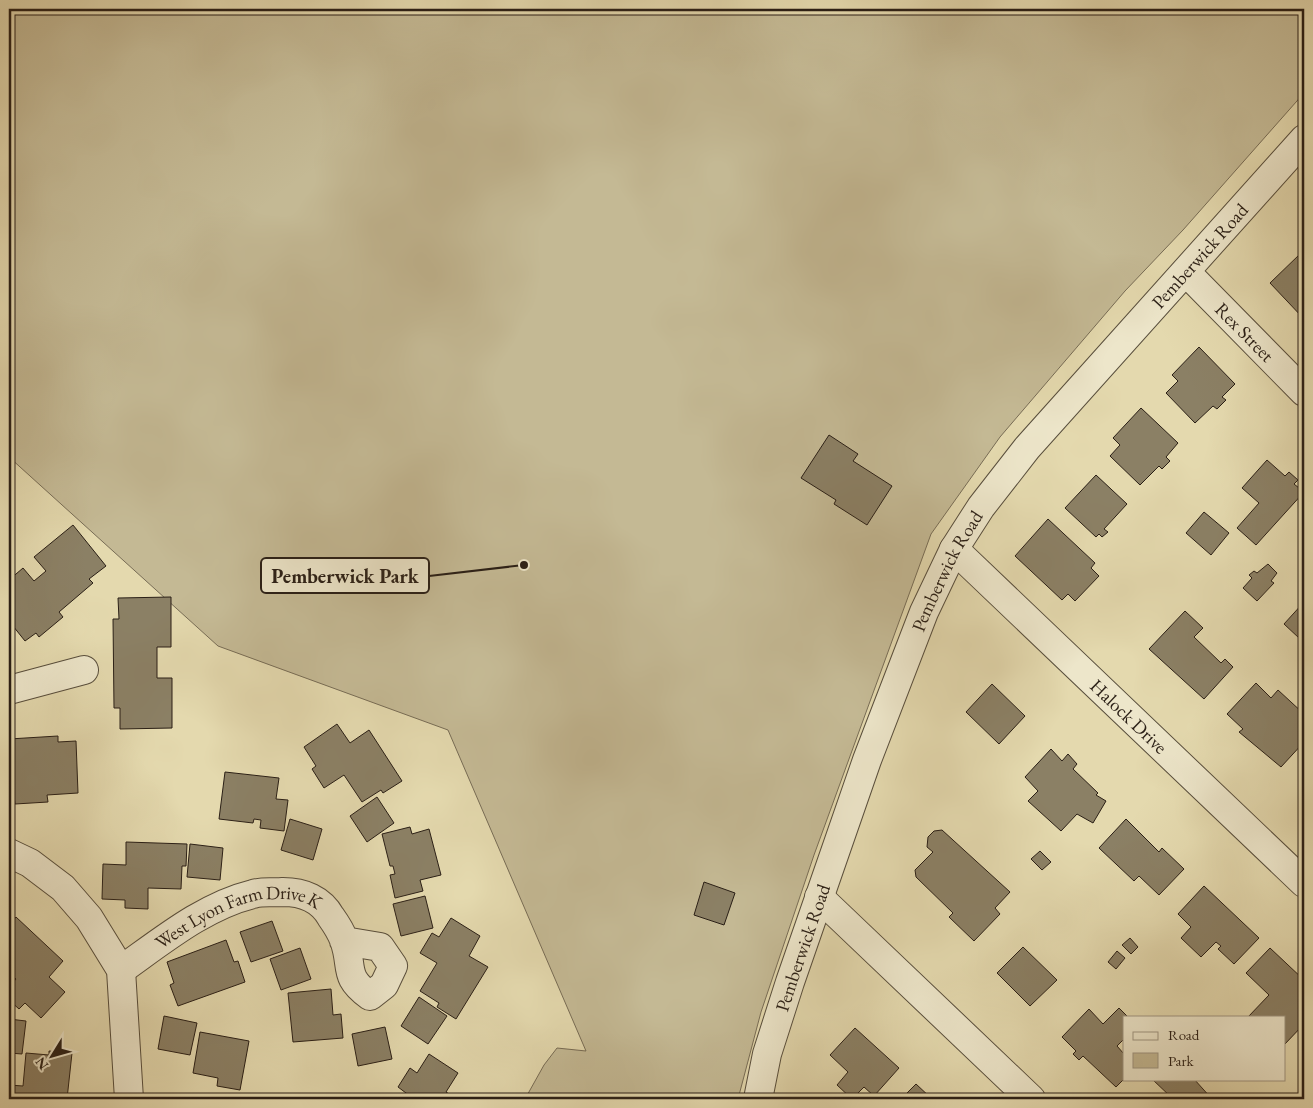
<svg xmlns="http://www.w3.org/2000/svg" width="1313" height="1108" font-family="'EB Garamond',serif">
	<style>
		.green { fill: #c4b994; stroke: #776c55 }
		.building { fill: #8b8065; stroke: #2a1f16 }
		.lines { fill: none; stroke-linecap: round; stroke-linejoin: round }
		.minor-casing { stroke: #584e3c; stroke-width: 30 }
		.minor { stroke: #ede6ca; stroke-width: 28 }
		.labels { text-anchor: middle; stroke-width: 4; stroke-linejoin: round; paint-order: stroke }
		.street-label { font-size: 19px; fill: #2a1f16; stroke: #ede6ca }
		.leader { fill: none; stroke: #2a1f16; stroke-width: 2 }
		.callout-dot { fill: #2a1f16; stroke: #ede6ca; stroke-width: 2 }
		.callout { fill: #ede6ca; stroke: #2a1f16; stroke-width: 2 }
		.callout-label { font-size: 20px; text-anchor: middle; font-weight: bold; fill: #2a1f16 }
	</style>
	<rect width="100%" height="100%" fill="#e4d9ae"/>
	<filter id="stains"><feTurbulence type="fractalNoise" baseFrequency=".004" numOctaves="4"/><feColorMatrix values="0 0 0 0 .2 0 0 0 0 .09 0 0 0 0 .02 0 0 0 .5 -.17"/></filter>
	<radialGradient id="worn" r=".72"><stop offset=".6" stop-color="#630" stop-opacity="0"/><stop offset="1" stop-color="#630" stop-opacity=".3"/></radialGradient>
	<path class="green" d="M9,9H1304V93L1183,230L1125,291L1000,437L931,534L814,855L761,1012L738,1099H525L544,1065L557,1048L586,1051L448,730L218,646L9,457Z"/>
	<g class="building">
		<path d="M1300,254L1304,258V319L1270,283Z"/>
		<path d="M1199,347L1235,384L1222,397L1226,400L1217,409L1213,406L1195,423L1166,393L1178,381L1172,375Z"/>
		<path d="M1141,408L1178,443L1166,457L1170,461L1162,469L1159,466L1140,485L1110,456L1120,445L1113,438Z"/>
		<path d="M829,435L858,454L853,461L892,486L867,525L834,504L836,500L801,478Z"/>
		<path d="M1267,460L1285,476L1289,472L1298,480L1294,484L1304,492L1256,545L1237,528L1259,503L1242,488Z"/>
		<path d="M1096,475L1127,504L1104,529L1108,532L1102,537L1099,534L1096,537L1065,508Z"/>
		<path d="M1204,512L1229,533L1211,555L1186,533Z"/>
		<path d="M1048,519L1095,563L1091,568L1099,576L1075,601L1068,594L1062,600L1015,556Z"/>
		<path d="M73,525L106,566L89,579L93,583L59,612L63,617L39,637L36,633L25,641L9,621V587L12,584L9,580L23,568L34,581L46,571L34,557Z"/>
		<path d="M1268,564L1277,573L1271,581L1274,583L1257,601L1243,588L1252,578L1249,575L1254,571L1257,573Z"/>
		<path d="M171,597V647H157V678H172V728L120,729V708H114L113,619H119L118,598Z"/>
		<path d="M1304,602V632L1299,638L1284,624Z"/>
		<path d="M1185,611L1203,628L1194,637L1221,663L1225,659L1233,667L1204,699L1149,649Z"/>
		<path d="M1256,683L1271,698L1278,690L1304,714V742L1281,767L1239,732L1243,729L1227,714Z"/>
		<path d="M992,684L1025,716L999,744L966,712Z"/>
		<path d="M337,724L350,743L369,730L402,781L383,793L381,790L362,802L344,775L324,788L312,769L316,766L304,747Z"/>
		<path d="M58,736V742L76,741L78,793L47,795L48,802L15,804L14,796L9,797V739Z"/>
		<path d="M1051,749L1062,761L1068,754L1077,764L1073,769L1098,793L1096,795L1106,801L1093,823L1077,814L1061,831L1028,801L1038,791L1025,777Z"/>
		<path d="M225,772L279,778L276,799L288,800L284,831L260,828L261,820L254,819L253,823L219,819Z"/>
		<path d="M377,797L394,823L367,842L350,816Z"/>
		<path d="M290,819L322,829L313,860L281,850Z"/>
		<path d="M1126,819L1159,852L1162,848L1184,869L1159,895L1139,876L1134,881L1099,848Z"/>
		<path d="M410,827L412,834L429,829L441,875L420,880L423,891L395,898L390,875L395,874L393,866H390L382,834Z"/>
		<path d="M942,830L1010,892L995,908L1000,914L974,941L949,917L953,913L916,877L915,870L933,852L927,847L928,837L934,831Z"/>
		<path d="M126,842L187,844L186,866H182L181,889L148,888V909L125,908V900L102,899L103,864L126,865Z"/>
		<path d="M190,844L223,848L220,880L187,877Z"/>
		<path d="M1040,851L1051,862L1042,870L1031,859Z"/>
		<path d="M704,882L735,893L724,925L694,915Z"/>
		<path d="M1204,886L1259,938L1234,964L1218,949L1221,946L1216,942L1201,957L1181,938L1191,927L1178,914Z"/>
		<path d="M425,896L433,928L401,936L393,904Z"/>
		<path d="M16,917L63,961L49,977L65,992L41,1018L25,1003L19,1009L9,1000V987L16,979L9,972V925Z"/>
		<path d="M451,918L480,936L469,956L488,967L456,1019L437,1007L439,1003L420,991L437,963L420,953L432,933L439,937Z"/>
		<path d="M272,921L283,951L251,962L240,932Z"/>
		<path d="M1130,938L1138,947L1131,954L1122,945Z"/>
		<path d="M226,940L234,962L238,961L245,982L178,1006L170,985L174,983L167,962Z"/>
		<path d="M1023,947L1057,980L1030,1006L997,973Z"/>
		<path d="M300,948L311,979L281,990L270,959Z"/>
		<path d="M1270,948L1304,980V1014L1299,1020L1304,1024L1284,1045V1017H1248L1269,995L1246,973Z"/>
		<path d="M1117,951L1125,958L1116,969L1108,962Z"/>
		<path d="M331,989L333,1015L341,1014L343,1038L293,1042L288,993Z"/>
		<path d="M419,997L447,1016L428,1044L401,1026Z"/>
		<path d="M1119,1008L1128,1017H1124V1039L1117,1046L1124,1054V1079L1116,1087L1083,1056L1079,1060L1073,1054L1076,1051L1062,1037L1089,1009L1103,1024Z"/>
		<path d="M164,1016L197,1023L190,1055L158,1049Z"/>
		<path d="M9,1019L26,1021L22,1054L9,1053Z"/>
		<path d="M385,1027L392,1059L358,1066L352,1034Z"/>
		<path d="M855,1028L899,1068L874,1096L864,1087L852,1099L837,1085L848,1072L830,1055Z"/>
		<path d="M200,1032L249,1041L240,1090L217,1086L218,1078L193,1073Z"/>
		<path d="M49,1051L72,1053L67,1099H9V1085L23,1086L26,1053L49,1055Z"/>
		<path d="M429,1054L458,1073L446,1092L457,1099H414L398,1087L410,1068L417,1073Z"/>
		<path d="M1152,1079H1194L1212,1099H1170L1172,1098Z"/>
		<path d="M916,1084L931,1098L933,1095L937,1099H901Z"/>
	</g>
	<g class="lines">
		<defs>
			<g id="minor">
				<path id="s1" d="M1186,272L1304,392"/>
				<path id="s2" d="M954,549L1304,883"/>
				<path d="M9,690L84,670"/>
				<path d="M9,853L30,863L63,888L89,918L121,970L129,1099"/>
				<path d="M819,897L1031,1099"/>
				<path id="s3" d="M121,970C162,941 204,906 253,894C262,891 273,893 283,892C303,892 321,899 331,917C336,924 341,932 344,940C354,967 342,976 370,996L384,985L393,966L380,947L344,941"/>
				<path id="s4" d="M758,1099L767,1054L790,982L867,760L924,612L954,549L981,507L1027,448L1304,139"/>
			</g>
		</defs>
		<use href="#minor" class="minor-casing"/>
		<use href="#minor" class="minor"/>
	</g>
	<g class="labels">
		<g class="street-label">
			<text dy="7" stroke="none"><textPath href="#s4" startOffset="968">Pemberwick Road</textPath></text>
			<text dy="7" stroke="none"><textPath href="#s1" startOffset="84">Rex Street</textPath></text>
			<text dy="7" stroke="none"><textPath href="#s4" startOffset="562">Pemberwick Road</textPath></text>
			<text dy="7" stroke="none"><textPath href="#s2" startOffset="242">Halock Drive</textPath></text>
			<text dy="7" stroke="none"><textPath href="#s3" startOffset="134">West Lyon Farm Drive K</textPath></text>
			<text dy="7" stroke="none"><textPath href="#s4" startOffset="158">Pemberwick Road</textPath></text>
		</g>
	</g>
	<path class="leader" d="M524 565L429 576"/>
	<circle class="callout-dot" cx="524" cy="565" r="5"/>
	<rect class="callout" x="261" y="558" width="168" height="35" rx="5"/>
	<g class="callout-label">
		<text x="345" y="583">Pemberwick Park</text>
	</g>
	<rect width="1313" height="1108" fill="none" stroke="#e4d9ae" stroke-width="30"/>
	<rect x="10" y="10" width="1293" height="1088" fill="none" stroke="#2a1f16" stroke-width="2.5"/>
	<rect x="15" y="15" width="1283" height="1078" fill="none" stroke="#2a1f16"/>
	<rect x="1123" y="1016" width="162" height="65" fill="#ede6ca" stroke="#9f9682"/>
	<rect x="1133" y="1032" width="25" height="8" fill="#ede6ca" stroke="#9f9682"/>
	<text x="1168" y="1040" font-size="15" fill="#2a1f16">Road</text>
	<rect x="1133" y="1053" width="25" height="15" fill="#c4b994" stroke="#9f9682"/>
	<text x="1168" y="1066" font-size="15" fill="#2a1f16">Park</text>
	<g transform="translate(52 1056) rotate(233)" stroke="#ede6ca" stroke-width="4" paint-order="stroke">
	<path d="M0-4L9 19L0 12L-9 19Z" fill="#2a1f16"/>
	<text y="-8" font-size="14" font-weight="bold" text-anchor="middle" fill="#2a1f16">N</text>
	</g>
	<rect width="100%" height="100%" filter="url(#stains)"/>
	<rect width="100%" height="100%" fill="url(#worn)"/>
</svg>
